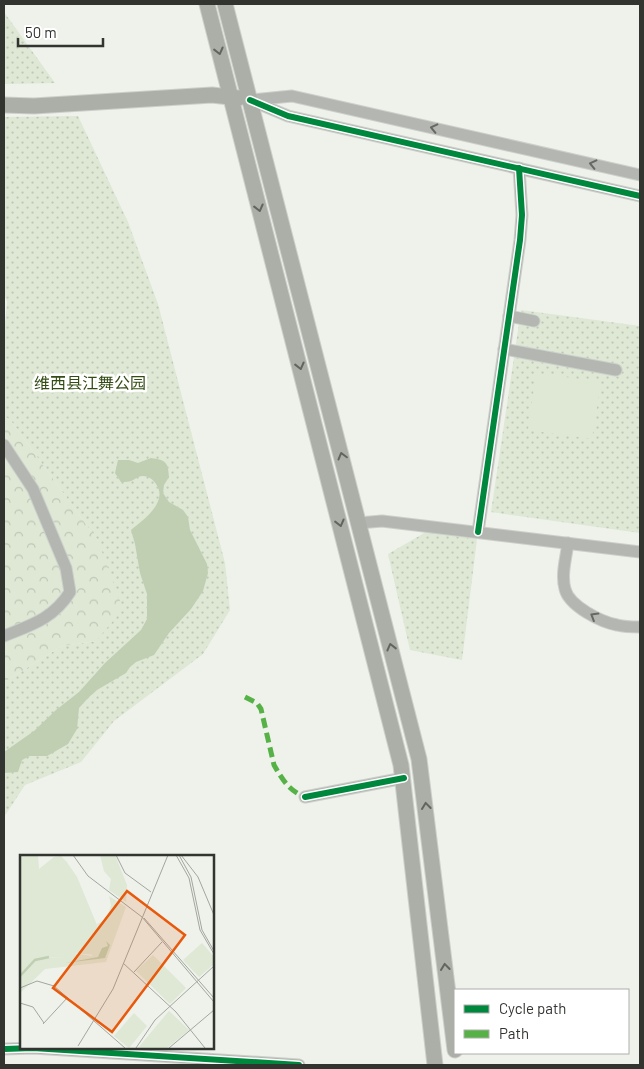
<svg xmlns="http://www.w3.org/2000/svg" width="644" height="1069" font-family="Barlow,'Noto Sans SC',sans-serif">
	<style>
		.green { fill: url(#green-dots) }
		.forest { fill: url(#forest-crowns) }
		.pitch { fill: #dee8d5 }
		.water { fill: #c0cfb2 }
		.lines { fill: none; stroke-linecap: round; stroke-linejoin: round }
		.minor-casing { stroke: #cccfca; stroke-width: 13 }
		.major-casing { stroke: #cccfca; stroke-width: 17 }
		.minor { stroke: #b3b6b1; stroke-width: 11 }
		.major { stroke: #abafa7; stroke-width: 15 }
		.quiet { stroke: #56b246; stroke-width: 5; stroke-dasharray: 10 5; stroke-linecap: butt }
		.cycleway-casing { stroke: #fff; stroke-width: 9 }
		.cycleway { stroke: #00873e; stroke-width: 6 }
		.oneway { stroke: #62655f }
		.oneway2 { stroke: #656863 }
		.labels { text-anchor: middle; stroke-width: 5; stroke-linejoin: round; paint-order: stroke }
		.park-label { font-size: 16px; fill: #344d15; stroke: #fff }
		.inset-river { fill: none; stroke: #c0cfb2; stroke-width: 2.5 }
		.inset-road { fill: none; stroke: #a2a6a0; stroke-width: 1 }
		.view { fill: #e8590c; fill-opacity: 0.15; stroke: #e8590c; stroke-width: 2.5 }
		.inset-edge { fill: none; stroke: #31342f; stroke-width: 2.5 }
	</style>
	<defs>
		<pattern id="green-dots" width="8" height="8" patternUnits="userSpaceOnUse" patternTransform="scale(1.25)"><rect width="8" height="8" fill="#dee8d5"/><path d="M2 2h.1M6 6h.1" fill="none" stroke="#bfc8b7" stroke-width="1.8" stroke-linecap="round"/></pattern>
		<pattern id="forest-crowns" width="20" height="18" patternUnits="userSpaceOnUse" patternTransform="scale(1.25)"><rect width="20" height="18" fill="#dee8d5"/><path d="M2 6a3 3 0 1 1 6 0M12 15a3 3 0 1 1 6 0" fill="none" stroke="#bfc8b7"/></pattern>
	</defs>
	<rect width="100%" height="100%" fill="#eef2eb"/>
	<g class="green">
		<path d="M4,12L55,83L4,84Z"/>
		<path d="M78,116L128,222L158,304L225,563L230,610L203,654L114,721L81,762L25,785L4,817V682L62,646L96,641L98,541L11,421L4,416V335L7,302L4,293V117Z"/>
		<path d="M521,310L640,326V533L491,512Z"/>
		<path d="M426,532L477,539L462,660L410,650L388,554Z"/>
	</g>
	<path class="forest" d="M4,416L11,421L98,541L123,609L96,641L62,646L4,682Z"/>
	<path class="pitch" d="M536,373L601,382L592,439L528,430Z"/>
	<path class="water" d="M151,458C166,460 168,462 169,477L164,485L163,493L169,502L183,510L188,517L190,530L207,564L208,573L203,591L191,609L169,633L154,655L136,662L130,667L126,673L97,690L88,698L79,708L77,729L68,744L47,756H30L22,760L18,772L4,773V752L34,731L56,710L79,692L105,663L141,630L147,619V594L140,573L135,544L131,530C143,520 169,502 156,484C153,479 148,476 143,476C135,476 135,483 121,482L115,473L118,460H129L138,463Z"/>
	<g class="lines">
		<defs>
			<g id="minor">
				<path d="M250,100L288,116L640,196"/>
				<path d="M251,100L292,96L640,175"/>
				<path d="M509,316L534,321"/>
				<path d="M504,349L616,370"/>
				<path d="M4,445L33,489L66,568L70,592C53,619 31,625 4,636"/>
				<path d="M359,523L382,521L640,552"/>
				<path d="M478,532L520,240L522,215L519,168"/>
				<path d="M568,543C566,558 561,575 565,589C569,606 601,622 617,625C625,627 633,627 640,627"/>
				<path d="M305,797L404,778"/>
				<path d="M4,1049L33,1048L299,1065"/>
			</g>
			<g id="major">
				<path d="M207,4L401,765L435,1065"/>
				<path d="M225,4L419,759L455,1050"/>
				<path d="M4,105L34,106L212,95L239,98"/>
			</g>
		</defs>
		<use href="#minor" class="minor-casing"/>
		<use href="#major" class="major-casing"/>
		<use href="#minor" class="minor"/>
		<use href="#major" class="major"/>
		<path class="quiet" d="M245,697L257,703L261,709L274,765C282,779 289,791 305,797"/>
		<defs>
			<g id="cycleway">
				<path d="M250,100L288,116L640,196"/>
				<path d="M478,532L520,240L522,215L519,168"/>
				<path d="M305,797L404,778"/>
				<path d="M4,1049L33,1048L299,1065"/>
			</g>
		</defs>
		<use href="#cycleway" class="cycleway-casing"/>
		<use href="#cycleway" class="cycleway"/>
	</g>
	<defs><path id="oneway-chevron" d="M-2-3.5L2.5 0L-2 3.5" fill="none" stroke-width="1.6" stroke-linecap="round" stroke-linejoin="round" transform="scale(1.25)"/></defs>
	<g class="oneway">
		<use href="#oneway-chevron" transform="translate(219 51) rotate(76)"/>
		<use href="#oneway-chevron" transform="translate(259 208) rotate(76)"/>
		<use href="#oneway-chevron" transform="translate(300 366) rotate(76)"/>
		<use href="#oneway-chevron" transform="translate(342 456) rotate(-105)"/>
		<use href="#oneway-chevron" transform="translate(340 523) rotate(76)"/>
		<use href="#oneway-chevron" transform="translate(391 647) rotate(-104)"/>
		<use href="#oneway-chevron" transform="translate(426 806) rotate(-97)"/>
		<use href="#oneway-chevron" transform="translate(445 967) rotate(-97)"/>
	</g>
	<g class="oneway2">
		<use href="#oneway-chevron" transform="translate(434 128) rotate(-167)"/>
		<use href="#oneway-chevron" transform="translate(593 164) rotate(-167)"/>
		<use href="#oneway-chevron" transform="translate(594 616) rotate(-149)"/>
	</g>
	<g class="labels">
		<g class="park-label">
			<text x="90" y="389">维西县江舞公园</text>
		</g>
	</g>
	<g transform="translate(20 855)">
		<rect width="194" height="194" fill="#eef2eb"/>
		<path d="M80,0H95L107,30L106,47L89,35L91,24L84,16ZM89,41L106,52L86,107L25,114L0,138V117L9,106L17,102L46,103L53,98L72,101L79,75L77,69L87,64L91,50ZM182,88L194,102V109L179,122L163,105ZM133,100L166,133L150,149L116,116ZM149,156L169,175L147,193H118ZM114,158L127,171L109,193L94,181Z" fill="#dee8d5"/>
		<path d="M0,0H18L19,14L34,2L41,1L46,6L57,22L79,75L76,100L53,98L46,103L17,102L0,117Z" fill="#dee8d5"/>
		<path d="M86,86L90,90L85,103L45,108L78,102L82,93L88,91Z" fill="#c0cfb2"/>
		<path class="inset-river" d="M0,121L15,105L29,102"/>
		<path class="inset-road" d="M53,0L68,21L122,62M96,0L105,18L131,37M156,0L169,23L180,75L194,99M159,0L171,22L182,75L194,96M161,0L178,22L194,60M122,62L194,147M124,63L194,143M103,108L156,157L185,193M114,117L142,87M0,133L17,126L34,131L105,193M0,148L13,152L24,168M23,169L48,142M58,191L93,134L148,0M116,193L135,165L194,111M149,193L194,155"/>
		<path class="view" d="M107,36L165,80L92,177L33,133Z"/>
		<rect width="194" height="194" class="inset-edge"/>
	</g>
	<rect width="644" height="1069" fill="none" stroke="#31342f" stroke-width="10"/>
	<rect x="454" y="989" width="175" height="65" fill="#ffffff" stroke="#adaeac"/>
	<rect x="464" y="1005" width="25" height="8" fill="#00873e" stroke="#adaeac"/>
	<text x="499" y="1014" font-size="15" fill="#31342f">Cycle path</text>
	<rect x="464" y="1030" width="25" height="8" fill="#56b246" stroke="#adaeac"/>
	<text x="499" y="1039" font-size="15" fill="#31342f">Path</text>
	<path d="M18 38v8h85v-8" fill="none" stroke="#31342f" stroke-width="2.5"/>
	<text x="25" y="38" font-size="15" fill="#31342f" stroke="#ffffff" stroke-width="4" paint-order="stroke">50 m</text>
</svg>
